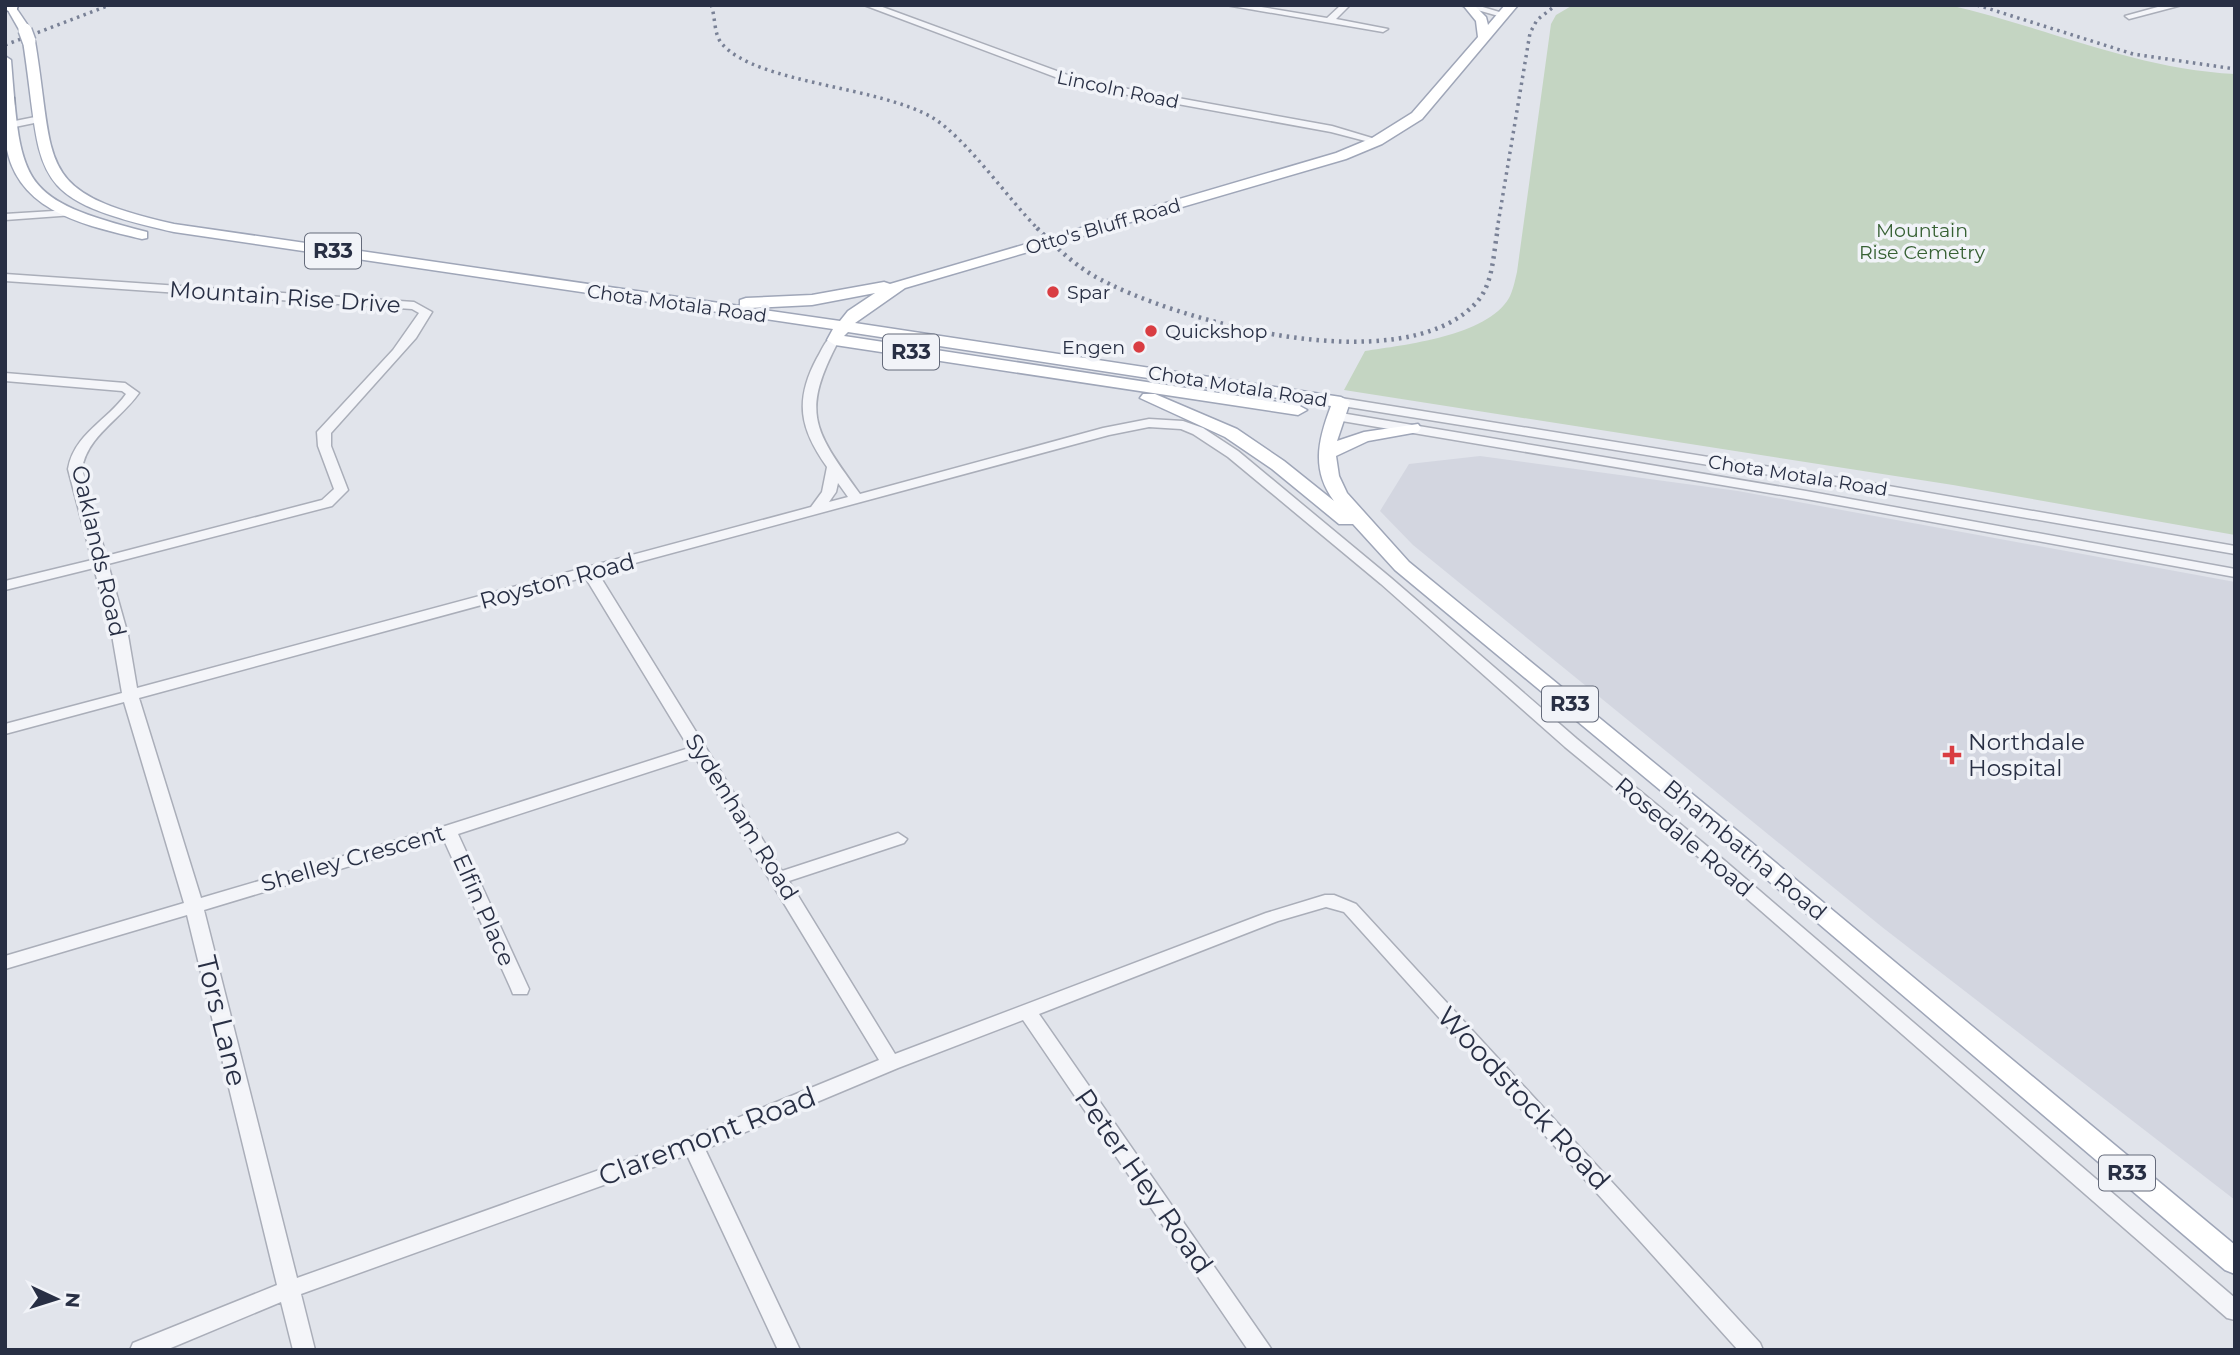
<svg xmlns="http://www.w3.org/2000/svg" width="2240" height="1355" font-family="Montserrat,sans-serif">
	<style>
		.built { fill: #d3d6e0 }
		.green { fill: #c4d5c2 }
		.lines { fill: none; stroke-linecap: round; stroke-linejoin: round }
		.minor-casing { stroke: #aaaeb9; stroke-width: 3 }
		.major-casing { stroke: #9fa6b8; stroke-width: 3 }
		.highway-casing { stroke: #878fa3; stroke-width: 3 }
		.minor { fill: #f4f5f9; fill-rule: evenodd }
		.major { fill: #fff; fill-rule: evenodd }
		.highway { fill: #fff; fill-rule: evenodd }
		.rail-far1 { stroke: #798196; stroke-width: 3.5; stroke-dasharray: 2.5 4.5; stroke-linecap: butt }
		.rail { stroke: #798196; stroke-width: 4.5; stroke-dasharray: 2.5 5; stroke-linecap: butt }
		.major-bridge-casing { stroke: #9fa6b8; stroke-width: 16; stroke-linecap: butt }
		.major-bridge { stroke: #fff; stroke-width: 13 }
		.poi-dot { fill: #d93d42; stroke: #f1f3f8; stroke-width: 2.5 }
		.labels { text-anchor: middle; stroke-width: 7; stroke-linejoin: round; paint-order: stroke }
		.far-street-label { font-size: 19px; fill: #282f44; stroke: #f1f3f8 }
		.far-park-label { font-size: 19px; fill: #376134; stroke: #f1f3f8 }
		.far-poi-label { font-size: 19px; fill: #282f44; stroke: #f1f3f8; text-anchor: start }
		.shield { fill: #f1f3f8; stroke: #646a7a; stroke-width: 2 }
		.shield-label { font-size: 21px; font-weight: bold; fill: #282f44 }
		.street-label { font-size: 23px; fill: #282f44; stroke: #f1f3f8 }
		.poi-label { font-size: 23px; fill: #282f44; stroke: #f1f3f8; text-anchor: start }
		.near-street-label { font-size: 28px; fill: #282f44; stroke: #f1f3f8 }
	</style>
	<rect width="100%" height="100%" fill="#e1e4eb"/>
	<path class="built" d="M1480,456L1738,491L2235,582V1200L1882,927L1413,545L1380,511L1409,464Z"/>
	<path class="green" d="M1573,5H1949C2045,27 2135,69 2235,74V535L1953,485L1344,390L1365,351C1404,345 1487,336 1509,298C1513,291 1515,280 1517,272L1551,24L1556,15Z"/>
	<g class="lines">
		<defs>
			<g id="minor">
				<path d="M864,5H877L1084,81L1332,126L1382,141L1377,144L1331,132L1079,86Z"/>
				<path d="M1226,5H1249L1327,18L1341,5H1350L1336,19L1388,29L1383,32Z"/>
				<path d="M1460,5H1476L1506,14L1502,17Z"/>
				<path d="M2165,5H2182L2129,19L2125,16Z"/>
				<path d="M40,116L44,117V121L5,129V123Z"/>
				<path d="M70,210L74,211V215L5,220V214Z"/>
				<path d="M5,274L414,302L432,312L416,338L331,433V446L348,490L332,506L108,564L128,635L137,688L811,507L822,492L827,467C800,429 794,401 817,358C822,350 825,340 833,336L839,340C800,414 814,430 860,494L1103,428L1149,419L1183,421L1203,428L1238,451L1391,578L1577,739L1725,861L2235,1298V1320L2227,1318L1713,869L1565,747L1381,584L1228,457L1193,434L1181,429L1149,427L1109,435L598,573L782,871L898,833L907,839L904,843L789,881L895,1054L1266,913L1325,895H1334L1356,904L1760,1343L1763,1350H1738L1344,912L1326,907L1278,921L1039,1014L1272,1350H1248L1023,1020L898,1068L705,1149L800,1350H778L687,1155L301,1294L315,1350H293L281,1302L166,1350H130L133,1343L277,1285L187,915L5,969V956L184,903L124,702L5,734V724L122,693L112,635L94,568L5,590V581L92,560L68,469C74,434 107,421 126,394L122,391L5,381V373L125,383L139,393C121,419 87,436 82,469L106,556L322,500L334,489L318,446L317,432L393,350L419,313L412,309L5,281ZM838,483L848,497L829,502L836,492ZM585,577L689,748L442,827L201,898L139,698ZM695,757L879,1060L686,1139L297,1278L204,910L443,838L511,989L513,994H527L529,989L458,834Z"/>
				<path d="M1341,398L1877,484L2235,546V554L1877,492L1336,405L1335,402Z"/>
				<path d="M1335,412L1806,491L2235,569V577L1806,499L1330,419L1328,416Z"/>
			</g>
			<g id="major">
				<path d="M5,5H14L31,30L29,33H21Z"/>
				<path d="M1463,5H1474L1486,17L1488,25L1505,5H1518L1422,119L1382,144L1346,159L905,288L855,323L1341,397L1350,402L1337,441L1364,432L1418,424L1421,428L1418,432L1368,441L1336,456L1339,476L1347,493L1409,562L1746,838L2235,1245V1274L2225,1270L1730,848L1395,570L1353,524H1339L1272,469L1225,437L1140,398L1143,394H1155L1237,429L1284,461L1334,501C1311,470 1318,440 1331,406L848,332L844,336L1298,405L1307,410L1298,415L835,345L827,340L833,329L174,232C23,198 44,178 23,41L29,37L35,41C56,167 33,192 174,224L740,306V300L746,298L812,295L884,282L890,284L1336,153L1372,138L1412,113L1478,37L1476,21ZM875,293L848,311L840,321L750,308L812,305Z"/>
				<path d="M5,56L11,60C21,186 20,199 147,232V238L142,239C85,225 16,212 6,144C2,116 5,85 5,56Z"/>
			</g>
			<g id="highway">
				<path d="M18,5L16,12L5,10L6,5Z"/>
				<path d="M5,92L14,98V104H5Z"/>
			</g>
		</defs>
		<use href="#minor" class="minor-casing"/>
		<use href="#major" class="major-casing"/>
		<use href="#highway" class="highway-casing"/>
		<use href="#minor" class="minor"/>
		<use href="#major" class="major"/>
		<use href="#highway" class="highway"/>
		<g class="rail-far1">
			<path d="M711,5C716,17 713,35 723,45C759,84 879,86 933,118C966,138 1009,200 1039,230"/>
			<path d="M1977,5L2133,54L2235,69"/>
			<path d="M5,45L110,5"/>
			<path d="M1497,230L1530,33L1537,20L1556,5"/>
		</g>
		<path class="rail" d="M1037,228C1055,246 1072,263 1094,276C1176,322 1400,382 1475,304C1494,285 1493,253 1498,228"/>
		<defs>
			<path id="major-bridge" d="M25,30L29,41"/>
		</defs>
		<use href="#major-bridge" class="major-bridge-casing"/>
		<use href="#major-bridge" class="major-bridge"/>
	</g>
	<g class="poi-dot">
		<circle cx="1053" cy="292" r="7"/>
		<circle cx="1151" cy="331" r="7"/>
		<circle cx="1139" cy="347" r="7"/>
		<path d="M1948.5 744.5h7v7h7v7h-7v7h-7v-7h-7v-7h7z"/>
	</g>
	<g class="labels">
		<g class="far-street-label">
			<text transform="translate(1118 89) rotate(12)" y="7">Lincoln Road</text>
			<text transform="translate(1103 226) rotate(-16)" y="7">Otto's Bluff Road</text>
			<text transform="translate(677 303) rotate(8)" y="7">Chota Motala Road</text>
			<text transform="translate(1238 386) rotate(9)" y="7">Chota Motala Road</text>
			<text transform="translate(1798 475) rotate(9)" y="7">Chota Motala Road</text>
		</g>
		<g class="far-park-label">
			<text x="1922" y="237">Mountain<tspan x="1922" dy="22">Rise Cemetry</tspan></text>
		</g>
		<g class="far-poi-label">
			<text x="1067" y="299">Spar</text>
			<text x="1165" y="338">Quickshop</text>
			<text x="1125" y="354" text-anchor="end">Engen</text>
		</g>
		<g class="shield">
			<rect x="305" y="233.5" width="56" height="35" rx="5"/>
			<rect x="883" y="334.5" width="56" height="35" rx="5"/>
			<rect x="1542" y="686.5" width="56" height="35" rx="5"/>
			<rect x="2099" y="1155.5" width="56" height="35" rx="5"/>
		</g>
		<g class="shield-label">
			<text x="333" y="258">R33</text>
			<text x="911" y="359">R33</text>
			<text x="1570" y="711">R33</text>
			<text x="2127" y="1180">R33</text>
		</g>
		<g class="street-label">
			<text transform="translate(285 297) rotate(4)" y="8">Mountain Rise Drive</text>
			<text transform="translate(99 551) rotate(77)" y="8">Oaklands Road</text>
			<text transform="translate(557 581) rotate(-15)" y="8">Royston Road</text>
			<text transform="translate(742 817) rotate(58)" y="8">Sydenham Road</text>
			<text transform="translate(1684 837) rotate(40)" y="8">Rosedale Road</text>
			<text transform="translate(1745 850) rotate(40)" y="8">Bhambatha Road</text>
			<text transform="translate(353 858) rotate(-16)" y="8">Shelley Crescent</text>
			<text transform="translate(484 910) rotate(66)" y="8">Elfin Place</text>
		</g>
		<g class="poi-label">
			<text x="1968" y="750">Northdale<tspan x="1968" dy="26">Hospital</tspan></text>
		</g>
		<g class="near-street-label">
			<text transform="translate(222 1021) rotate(76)" y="10">Tors Lane</text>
			<text transform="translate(1524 1098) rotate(47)" y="10">Woodstock Road</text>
			<text transform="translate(707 1136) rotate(-21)" y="10">Claremont Road</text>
			<text transform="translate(1144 1181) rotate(55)" y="10">Peter Hey Road</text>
		</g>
	</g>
	<rect width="2240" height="1355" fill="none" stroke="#282f44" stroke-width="14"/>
	<g transform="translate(56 1299) rotate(94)" stroke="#f1f3f8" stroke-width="5" paint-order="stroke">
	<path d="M0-5L12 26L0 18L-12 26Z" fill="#282f44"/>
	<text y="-10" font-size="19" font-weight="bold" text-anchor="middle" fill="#282f44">N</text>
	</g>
</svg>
